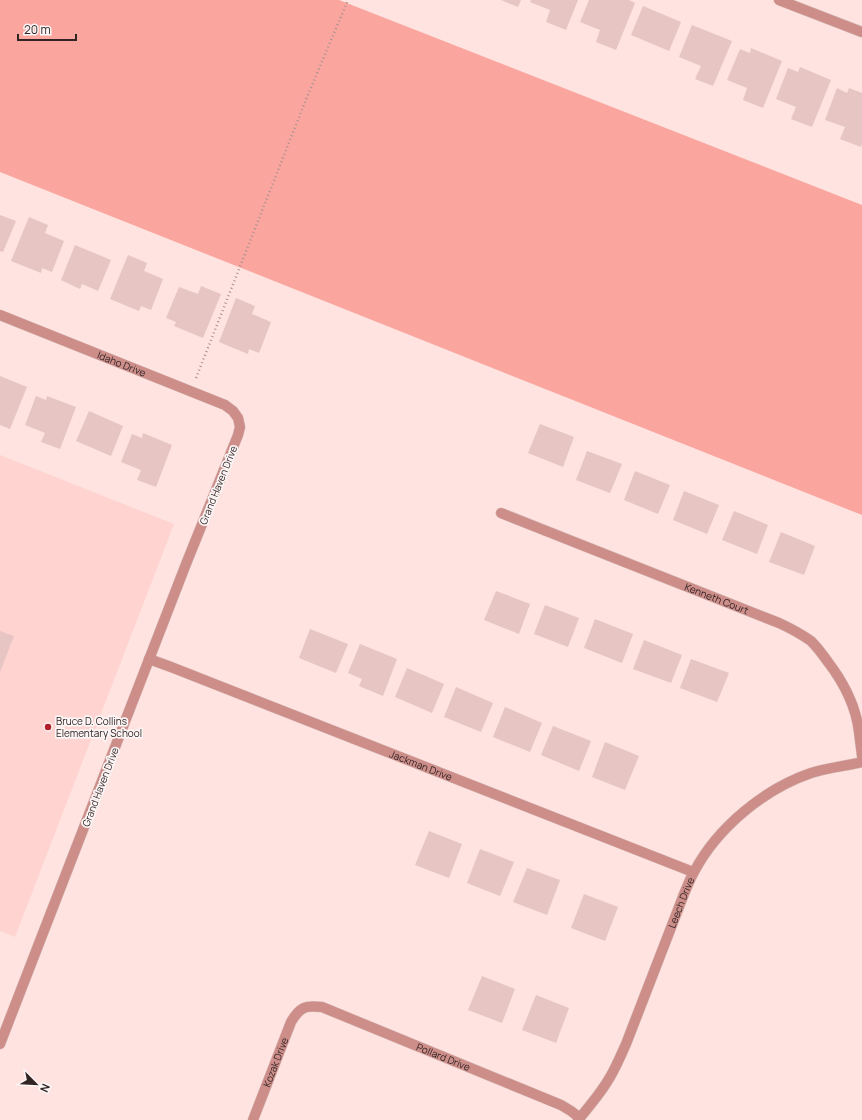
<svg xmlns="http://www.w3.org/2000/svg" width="862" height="1120" font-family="Manrope,sans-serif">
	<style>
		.built { fill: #fed3d0 }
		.green { fill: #fba59f }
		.building { fill: #e6c5c2 }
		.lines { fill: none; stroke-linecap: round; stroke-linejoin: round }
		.minor-casing { stroke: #d9c1be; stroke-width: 11 }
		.path { stroke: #a79290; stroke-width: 2.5; stroke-dasharray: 1 3; stroke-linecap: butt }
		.minor { stroke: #cd8e8a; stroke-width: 10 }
		.poi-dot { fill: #b11f2b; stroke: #fcf5f5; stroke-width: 1.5 }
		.labels { text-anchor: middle; stroke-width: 3.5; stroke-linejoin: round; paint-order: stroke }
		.street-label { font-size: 10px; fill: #312524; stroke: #fcf5f5 }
		.poi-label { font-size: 10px; fill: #312524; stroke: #fcf5f5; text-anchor: start }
	</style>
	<rect width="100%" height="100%" fill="#fee3e0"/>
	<path class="built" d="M0,455L174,524L15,937L0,931Z"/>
	<path class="green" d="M0,0H339L862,205V515L0,172Z"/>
	<g class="building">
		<path d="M501,0H521L518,7Z"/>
		<path d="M531,0H578L566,30L546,22L550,10L530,2Z"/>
		<path d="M589,0H629L635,3L616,50L596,42L600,30L580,22Z"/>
		<path d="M643,6L681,22L669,51L631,35Z"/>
		<path d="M692,25L732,41L713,86L695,79L701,66L679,57Z"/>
		<path d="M751,48L782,61L763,108L743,100L747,88L727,80L740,49L750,53Z"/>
		<path d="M800,67L831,80L812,127L791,119L796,107L776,99L788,68L798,72Z"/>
		<path d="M837,88L847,93L849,88L862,93V144L861,147L840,139L845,127L825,120Z"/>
		<path d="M0,215L16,221L3,252L0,251Z"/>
		<path d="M29,217L48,225L45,233L64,241L52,272L42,268L41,273L11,261Z"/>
		<path d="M75,245L111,260L98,291L82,284L80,289L61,280Z"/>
		<path d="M128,255L147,263L144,271L163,279L151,310L141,306L139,311L110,299Z"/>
		<path d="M201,286L221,294L203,338L174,326L176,322L166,318L179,287L198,294Z"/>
		<path d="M236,298L255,306L252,314L271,322L259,353L249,349L248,354L219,342Z"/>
		<path d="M0,376L27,387L10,429L0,425Z"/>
		<path d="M36,396L46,400L47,396L76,407L60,449L41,442L45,433L25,425Z"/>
		<path d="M89,411L123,426L111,456L76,441Z"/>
		<path d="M540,424L574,437L563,467L528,453Z"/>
		<path d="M143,433L172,445L156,487L137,480L141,470L121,462L132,434L142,438Z"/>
		<path d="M587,451L622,464L610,493L576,480Z"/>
		<path d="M635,471L670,485L658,514L624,500Z"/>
		<path d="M684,491L719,505L707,534L673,520Z"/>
		<path d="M734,511L768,525L757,554L722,540Z"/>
		<path d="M781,532L815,546L804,575L769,562Z"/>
		<path d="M496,591L530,604L519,634L484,620Z"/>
		<path d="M545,605L579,618L568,647L534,634Z"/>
		<path d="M595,619L633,634L622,663L584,648Z"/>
		<path d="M310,629L348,644L336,673L299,658Z"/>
		<path d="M0,631L14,636L0,672Z"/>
		<path d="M644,640L682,655L671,683L633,669Z"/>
		<path d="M360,644L397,659L383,696L359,686L362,679L348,673Z"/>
		<path d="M691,659L729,673L717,702L680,688Z"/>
		<path d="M407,668L444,684L432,713L395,697Z"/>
		<path d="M456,687L493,703L481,732L444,717Z"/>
		<path d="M505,707L542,723L530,752L493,737Z"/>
		<path d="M553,726L591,741L579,771L541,755Z"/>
		<path d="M605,742L639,756L625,790L592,777Z"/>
		<path d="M429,831L462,844L449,878L415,865Z"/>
		<path d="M480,849L514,862L500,896L467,883Z"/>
		<path d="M527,868L560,880L547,915L513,902Z"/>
		<path d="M584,894L618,907L605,941L571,928Z"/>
		<path d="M482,976L515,989L502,1023L468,1010Z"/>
		<path d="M536,995L569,1008L556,1043L522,1030Z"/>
	</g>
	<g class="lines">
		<defs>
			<g id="minor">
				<path d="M779,0L862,32"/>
				<path id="s1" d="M0,315L225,405L233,411L238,418L240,427L238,435L186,564L0,1044"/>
				<path id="s2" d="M501,513L779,623C790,628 801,634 811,641C817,647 823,655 828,662C844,683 856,706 859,732C860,740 861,748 862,756"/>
				<path id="s3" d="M149,659L171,667L693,872"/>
				<path id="s4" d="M253,1120L291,1022C300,1007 305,1005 322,1007L561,1105L571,1111L580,1118"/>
				<path id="s5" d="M578,1120C588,1108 599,1095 607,1082C615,1070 620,1057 626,1044L684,894C687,887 690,879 694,872C717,828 764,789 811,773C827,768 845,766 862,762"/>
			</g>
		</defs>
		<use href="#minor" class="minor-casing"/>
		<path class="path" d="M196,378L307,97L348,0"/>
		<use href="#minor" class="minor"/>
	</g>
	<circle class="poi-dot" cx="48" cy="727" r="4"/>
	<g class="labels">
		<g class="street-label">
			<text dy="4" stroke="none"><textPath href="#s1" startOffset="131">Idaho Drive</textPath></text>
			<text transform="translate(218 485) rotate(-68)" y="4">Grand Haven Drive</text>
			<text dy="4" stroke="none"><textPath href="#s2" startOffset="232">Kenneth Court</textPath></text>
			<text dy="4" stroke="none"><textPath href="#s3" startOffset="292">Jackman Drive</textPath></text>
			<text transform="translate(100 787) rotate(-69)" y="4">Grand Haven Drive</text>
			<text dy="4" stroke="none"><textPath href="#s5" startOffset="242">Leech Drive</textPath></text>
			<text dy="4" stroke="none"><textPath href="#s4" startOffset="274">Pollard Drive</textPath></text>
			<text dy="4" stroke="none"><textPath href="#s4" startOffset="62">Kozak Drive</textPath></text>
		</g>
		<g class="poi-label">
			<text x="56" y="725">Bruce D. Collins<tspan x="56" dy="12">Elementary School</tspan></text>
		</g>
	</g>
	<g transform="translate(36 1084) rotate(114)" stroke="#fcf5f5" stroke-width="3" paint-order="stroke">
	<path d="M0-3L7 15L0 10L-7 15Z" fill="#312524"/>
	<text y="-6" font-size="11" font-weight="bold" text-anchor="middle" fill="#312524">N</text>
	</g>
	<path d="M18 34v6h58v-6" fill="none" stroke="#312524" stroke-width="2"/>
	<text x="24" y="34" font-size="12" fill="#312524" stroke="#fcf5f5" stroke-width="3" paint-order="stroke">20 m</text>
</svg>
